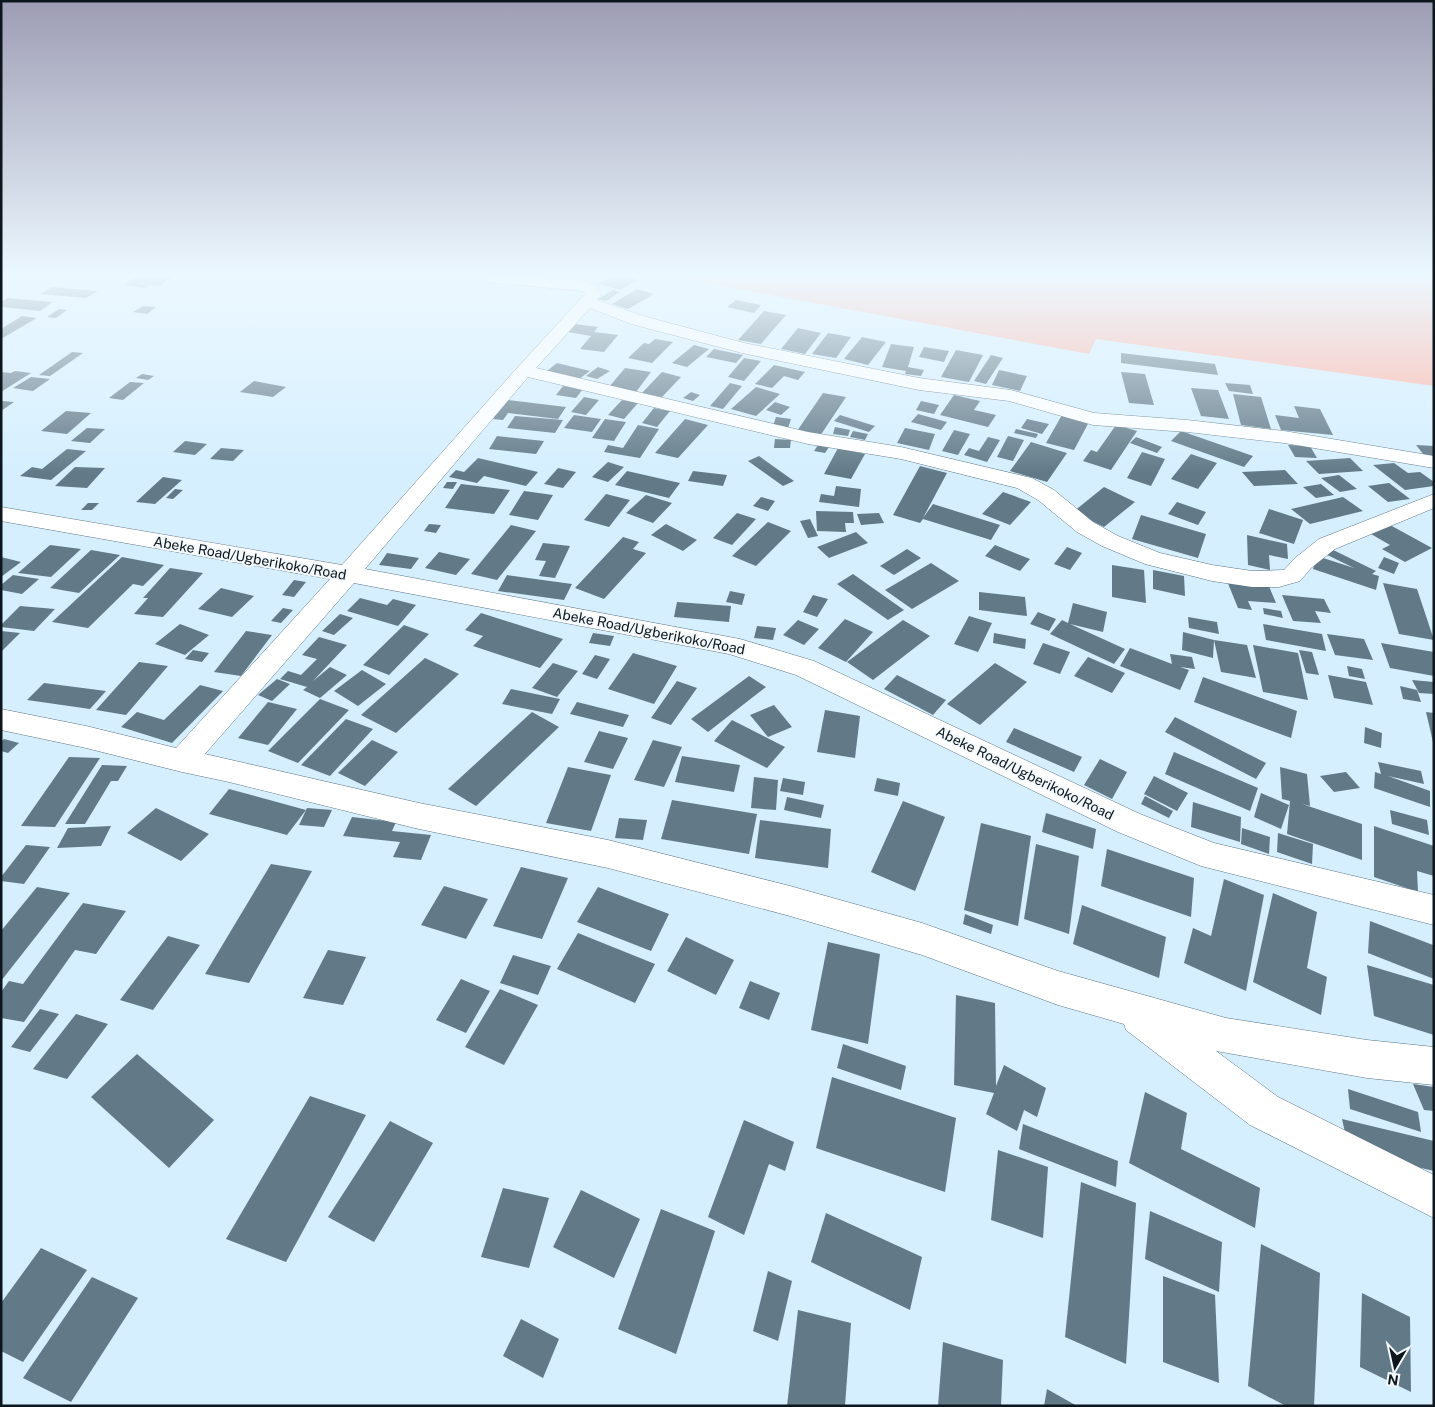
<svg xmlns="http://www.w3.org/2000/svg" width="1435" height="1407" font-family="'Public Sans',sans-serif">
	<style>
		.green { fill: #ffb5a7 }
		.building { fill: #627a88 }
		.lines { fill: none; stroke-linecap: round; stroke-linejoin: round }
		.minor-casing { stroke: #5d7483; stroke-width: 1 }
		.minor { fill: #fff; fill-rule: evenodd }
		.labels { text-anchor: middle; stroke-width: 4; stroke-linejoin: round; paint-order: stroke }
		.street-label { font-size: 14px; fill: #0d161c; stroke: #f3f9fc }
	</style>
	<rect width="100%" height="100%" fill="#d5efff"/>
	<path class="green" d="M674,277H1434V386L1096,339L1089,354Z"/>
	<g class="building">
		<path d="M137,277H172L160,286L150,285L145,288L124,285Z"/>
		<path d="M610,277H628L637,280L620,290L598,284Z"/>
		<path d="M52,287L98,291L86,298L40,294Z"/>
		<path d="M637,289L654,294L628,309L612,304Z"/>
		<path d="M613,290L620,292L606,301L598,299Z"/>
		<path d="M8,298L53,302L40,311L1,307V302Z"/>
		<path d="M736,300L761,305L754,313L727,307Z"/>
		<path d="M143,306L156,307L147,314L133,312Z"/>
		<path d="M59,309L67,310L56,318L47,317Z"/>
		<path d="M764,311L786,315L761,344L738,340Z"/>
		<path d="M22,316L37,318L1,339V329Z"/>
		<path d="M575,324L598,327L594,332L618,335L604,352L580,349L591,336L568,332Z"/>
		<path d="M798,328L821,333L805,354L781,349Z"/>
		<path d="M828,333L851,337L836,358L812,354Z"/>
		<path d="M862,337L886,342L868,365L844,359Z"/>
		<path d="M655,339L673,342L652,363L628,358L644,343L649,344Z"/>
		<path d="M891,344L914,347L908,367L924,370L921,376L905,374L906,371L882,367Z"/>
		<path d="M694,345L709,349L687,367L672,363Z"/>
		<path d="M924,347L949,351L944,362L919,357Z"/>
		<path d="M714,349L743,355L736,363L706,357Z"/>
		<path d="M956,350L983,355L969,382L941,377Z"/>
		<path d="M72,352L83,353L50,376L39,375Z"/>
		<path d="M1121,353L1215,364L1218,375L1121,363Z"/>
		<path d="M991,355L1003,358L986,384L974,381Z"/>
		<path d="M744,358L761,361L744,381L728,377Z"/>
		<path d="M557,363L590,371L579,379L547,371Z"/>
		<path d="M774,365L805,372L798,380L784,376L772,388L755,384Z"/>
		<path d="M598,367L610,371L597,379L586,376Z"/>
		<path d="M625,368L651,372L636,392L609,387Z"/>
		<path d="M999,370L1027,376L1020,391L992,385Z"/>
		<path d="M15,371L31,373L1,392V372L11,373Z"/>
		<path d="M662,372L681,377L662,397L642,393Z"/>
		<path d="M1121,372L1145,374L1154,405L1129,403Z"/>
		<path d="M142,374L154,376L148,380L136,378Z"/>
		<path d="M31,377L50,379L33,391L13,388Z"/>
		<path d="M254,381L286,387L273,397L240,392Z"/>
		<path d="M130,382L144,383L123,400L109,398Z"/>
		<path d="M730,383L742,386L723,409L710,406Z"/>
		<path d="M1225,383L1250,385L1253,394L1229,391Z"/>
		<path d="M563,386L583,389L576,398L556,395Z"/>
		<path d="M756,387L780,394L756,416L731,409Z"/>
		<path d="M1191,388L1218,390L1229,419L1201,416Z"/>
		<path d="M691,392L700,395L693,401L683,398Z"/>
		<path d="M823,393L846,397L820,436L797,431Z"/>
		<path d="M1233,394L1261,397L1271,429L1241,425Z"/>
		<path d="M954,395L980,401L974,410L996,415L988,427L940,415Z"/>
		<path d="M584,397L599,400L586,415L571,412Z"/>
		<path d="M507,400L566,407L558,419L508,413L503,420L493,419Z"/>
		<path d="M622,400L638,403L624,419L608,415Z"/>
		<path d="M1,401H2L14,402L1,411Z"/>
		<path d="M921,401L939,405L934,414L916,410Z"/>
		<path d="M775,402L790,407L781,415L766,410Z"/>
		<path d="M1294,406L1320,409L1333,435L1281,430L1275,415L1299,418Z"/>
		<path d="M654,408L670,411L657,427L642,423Z"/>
		<path d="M66,411L91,413L67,434L41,431Z"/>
		<path d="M918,414L947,422L941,430L911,422Z"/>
		<path d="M574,415L601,419L592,432L564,428Z"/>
		<path d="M840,415L875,426L869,432L834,421Z"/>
		<path d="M1062,415L1089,422L1074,450L1046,443Z"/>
		<path d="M515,416L563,420L555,433L507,428Z"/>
		<path d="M776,417L791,419L788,428L773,426Z"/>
		<path d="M605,419L626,422L614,441L592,438Z"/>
		<path d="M685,419L708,425L678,458L655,453Z"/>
		<path d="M1027,419L1049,424L1042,434L1021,428Z"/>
		<path d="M638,425L659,429L640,458L604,452L608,445L623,448Z"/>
		<path d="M1116,425L1137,431L1111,470L1083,461L1091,450L1097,452Z"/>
		<path d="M835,427L850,430L848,436L833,434Z"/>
		<path d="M87,428L105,429L90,443L71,441Z"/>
		<path d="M905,428L935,434L929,450L897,443Z"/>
		<path d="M1016,429L1038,434L1036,438L1014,433Z"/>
		<path d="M954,430L970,434L958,455L942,451Z"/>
		<path d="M853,431L868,434L865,440L850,437Z"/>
		<path d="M1181,431L1253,456L1244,467L1171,441Z"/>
		<path d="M497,436L544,441L536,454L489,449Z"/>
		<path d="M1008,436L1024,440L1013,461L997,457Z"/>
		<path d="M988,437L1000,440L987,462L964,455L969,448L979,451Z"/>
		<path d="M1136,437L1162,447L1157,453L1130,443Z"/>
		<path d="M775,439L791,440L790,448H774Z"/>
		<path d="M185,441L207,444L195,455L173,452Z"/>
		<path d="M1031,442L1067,453L1047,482L1010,471Z"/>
		<path d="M818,445L829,447L825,453L814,451Z"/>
		<path d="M1288,445L1310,446L1317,458L1295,457Z"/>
		<path d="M1416,445L1434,446V461L1428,460Z"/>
		<path d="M221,448L244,450L233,461L210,459Z"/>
		<path d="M838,448L865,454L851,479L824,474Z"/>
		<path d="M67,449L86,451L51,480L20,476L32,467L42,469Z"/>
		<path d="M1142,452L1165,459L1151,486L1127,478Z"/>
		<path d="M1191,454L1217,463L1198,489L1171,479Z"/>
		<path d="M759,456L794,481L783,486L748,461Z"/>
		<path d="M478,458L538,472L526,486L484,476L477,483L449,477L456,470L464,472Z"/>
		<path d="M1350,458L1363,471L1319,474L1306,461Z"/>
		<path d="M608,462L624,467L608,482L592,477Z"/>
		<path d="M1394,463L1408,473L1420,472L1434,482V486L1405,490L1373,465Z"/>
		<path d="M920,466L947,473L923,518L933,504L1000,525L991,540L923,519L920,523L893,515Z"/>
		<path d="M75,467L105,468L87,488L55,486Z"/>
		<path d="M558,468L576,472L563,488L544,484Z"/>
		<path d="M1285,470L1298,484L1254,486L1242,472Z"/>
		<path d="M627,471L680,483L669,498L615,485Z"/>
		<path d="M693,471L727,475L723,486L688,481Z"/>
		<path d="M1339,475L1357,489L1340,492L1321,478Z"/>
		<path d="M163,477L182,480L155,504L136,502Z"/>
		<path d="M447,482H457L453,489L443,488Z"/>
		<path d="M1389,483L1410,499L1388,502L1368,486Z"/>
		<path d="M461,484L510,490L494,514L445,508Z"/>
		<path d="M1321,484L1334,495L1316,498L1303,487Z"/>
		<path d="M836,486L861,489L859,507L819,502L821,494L834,496Z"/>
		<path d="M1104,487L1135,502L1104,527L1073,512Z"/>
		<path d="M175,489L183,490L173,499L166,498Z"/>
		<path d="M524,491L553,495L538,520L509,515Z"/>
		<path d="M1003,492L1031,502L1010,525L982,514Z"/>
		<path d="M606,494L630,500L609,527L584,520Z"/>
		<path d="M646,495L672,503L653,523L626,513Z"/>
		<path d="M761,497L775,501L768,511L753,506Z"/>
		<path d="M1343,497L1363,511L1310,524L1291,509Z"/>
		<path d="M1177,502L1206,512L1198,525L1168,514Z"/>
		<path d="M88,503H99L92,510H81Z"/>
		<path d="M1269,509L1303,520L1294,544L1259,533Z"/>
		<path d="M816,511L853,512L854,523H845L846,532L817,531Z"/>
		<path d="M737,513L756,519L732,545L713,538Z"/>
		<path d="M879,513L884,523L861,525L857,514Z"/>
		<path d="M1141,515L1206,534L1198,558L1132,539Z"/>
		<path d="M810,519L818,536L808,538L800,521Z"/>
		<path d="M768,522L791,531L756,566L732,556Z"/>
		<path d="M429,524L441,525L436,533L424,531Z"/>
		<path d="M666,524L697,540L683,551L651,535Z"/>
		<path d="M511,525L536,531L497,580L471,574Z"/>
		<path d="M1390,525L1432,548L1405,562L1382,549L1390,545L1371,534Z"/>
		<path d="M856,532L868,543L829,558L817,547Z"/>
		<path d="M1247,535L1287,544L1288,559L1269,555L1270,570L1248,565Z"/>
		<path d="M623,537L639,542L633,549L646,553L604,599L575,588Z"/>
		<path d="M543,543L570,546L555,578L539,576L546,561L535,560Z"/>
		<path d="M50,545L81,549L51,577L18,573Z"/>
		<path d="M995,545L1030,559L1020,571L985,556Z"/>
		<path d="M1323,545L1376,571L1372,574L1379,576L1376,590L1313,569L1317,556L1354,568L1317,550Z"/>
		<path d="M1067,547L1082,553L1070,570L1054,564Z"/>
		<path d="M907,549L921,558L894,575L880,566Z"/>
		<path d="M91,550L120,555L79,593L50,588Z"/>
		<path d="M439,552L470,559L456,575L425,568Z"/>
		<path d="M387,553L419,558L411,569L379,565Z"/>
		<path d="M1,557L21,562L1,577Z"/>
		<path d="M122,557L164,565L143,586L133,584L88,628L52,622Z"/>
		<path d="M1384,557L1399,563L1394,574L1378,568Z"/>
		<path d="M931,563L959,581L912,609L885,590Z"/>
		<path d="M1112,565L1144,570L1146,603L1112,597Z"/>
		<path d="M170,568L203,573L163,617L134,614L148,598H143Z"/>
		<path d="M1153,570L1184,576L1185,596L1153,589Z"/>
		<path d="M853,574L904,610L888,620L837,584Z"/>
		<path d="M13,575L39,579L22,594L1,590V585Z"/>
		<path d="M507,575L572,584L564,600L498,591Z"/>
		<path d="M294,580L306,582L294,597L282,595Z"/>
		<path d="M1227,581L1268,584L1276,603L1248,601L1252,610L1238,608Z"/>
		<path d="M1383,583L1417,589L1434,640L1399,634Z"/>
		<path d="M221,588L254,596L232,617L198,609Z"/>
		<path d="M730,591L745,594L742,605L726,602Z"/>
		<path d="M979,592L1025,597L1027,616L979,610Z"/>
		<path d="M813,595L828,599L817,617L803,612Z"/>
		<path d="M1282,595L1324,599L1331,613L1315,611L1321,623L1293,621Z"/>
		<path d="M360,598L387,605L393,599L416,605L398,626L347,611Z"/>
		<path d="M677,602L731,606L729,622L674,617Z"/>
		<path d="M1073,603L1107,612L1103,632L1070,624L1125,649L1114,664L1050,634L1062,620L1068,623Z"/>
		<path d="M20,606L55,609L34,631L1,627V625Z"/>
		<path d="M283,608L293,610L281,623L271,621Z"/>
		<path d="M1263,608L1281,611L1283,618L1264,614Z"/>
		<path d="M1038,612L1056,619L1049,631L1030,624Z"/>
		<path d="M481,613L563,639L540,668L473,646L483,636L465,630Z"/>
		<path d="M340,614L353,618L334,635L322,631Z"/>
		<path d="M969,616L992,623L978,652L954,644Z"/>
		<path d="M1188,617L1217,622L1219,634L1189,628Z"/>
		<path d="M845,619L873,632L846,662L818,648Z"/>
		<path d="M798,620L819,629L804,645L783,635Z"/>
		<path d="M903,620L930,636L873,680L847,662Z"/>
		<path d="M180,624L209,635L185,655L155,644Z"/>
		<path d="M1263,624L1322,634L1326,651L1266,640Z"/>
		<path d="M404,625L429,634L389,675L363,665Z"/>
		<path d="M757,626L776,628L773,640L754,638Z"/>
		<path d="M1,631L20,633L1,652Z"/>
		<path d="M246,631L272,635L241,676L214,672Z"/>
		<path d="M1183,632L1214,640L1247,645L1256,678L1221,672L1214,640L1213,658L1182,650Z"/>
		<path d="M593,633L614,636L610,646L589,643Z"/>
		<path d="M994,633L1026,639L1025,649L993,643Z"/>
		<path d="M1327,634L1364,639L1373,660L1335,655Z"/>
		<path d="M319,637L347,645L313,681L330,667L347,675L320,698L303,690L307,687L280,679L288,671L301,675L317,659L302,655Z"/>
		<path d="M1043,643L1070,652L1060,674L1033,664Z"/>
		<path d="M1381,643L1434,652V676L1390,668Z"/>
		<path d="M1253,645L1298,653L1308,700L1263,692Z"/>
		<path d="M1130,648L1172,664L1170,654L1192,657L1195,669L1180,667L1189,670L1180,690L1120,666Z"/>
		<path d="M193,650L209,653L202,662L185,659Z"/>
		<path d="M1299,650L1312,652L1319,675L1306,673Z"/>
		<path d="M633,653L677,666L654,704L608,689Z"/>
		<path d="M595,655L610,659L597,679L582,674Z"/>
		<path d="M1088,657L1125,673L1112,693L1074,676Z"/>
		<path d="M425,658L459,674L396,733L361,715Z"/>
		<path d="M139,662L168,666L126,715L96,710Z"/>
		<path d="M553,663L578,671L557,697L532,688Z"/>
		<path d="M995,663L1027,682L980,725L947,704Z"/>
		<path d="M1347,666L1362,669L1365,679L1349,676Z"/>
		<path d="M362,670L386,684L358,706L334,691Z"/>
		<path d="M897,675L946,700L933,715L884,689Z"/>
		<path d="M1328,675L1366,682L1373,705L1334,698Z"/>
		<path d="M749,676L766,687L708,732L691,719Z"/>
		<path d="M1203,677L1297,711L1291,738L1194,702Z"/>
		<path d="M277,679L290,684L272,701L258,695Z"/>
		<path d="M1412,680L1434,682V694L1419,693Z"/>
		<path d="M677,681L697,688L671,725L651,718Z"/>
		<path d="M44,683L106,691L90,709L27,700Z"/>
		<path d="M200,685L223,691L172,743L121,727L137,712L164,720Z"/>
		<path d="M1400,686L1417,690L1421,702L1403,699Z"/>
		<path d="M511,689L555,698L560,699L552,714L502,704Z"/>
		<path d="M320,699L349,710L298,763L268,751Z"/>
		<path d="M268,702L297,709L268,745L238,738Z"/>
		<path d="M577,702L629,715L623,727L570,714Z"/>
		<path d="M774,705L792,727L768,737L750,715Z"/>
		<path d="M825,710L860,716L855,758L817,752Z"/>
		<path d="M532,712L559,727L476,806L448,789Z"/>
		<path d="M1426,712L1434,713V742H1433Z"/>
		<path d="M1175,717L1266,763L1256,779L1165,732Z"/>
		<path d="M346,719L373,729L330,776L301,765Z"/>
		<path d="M732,720L785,747L767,768L714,741Z"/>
		<path d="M1365,727L1382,733L1381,748L1364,743Z"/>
		<path d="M1014,728L1082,757L1074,772L1006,742Z"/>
		<path d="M599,731L628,738L613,769L584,762Z"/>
		<path d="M4,739L19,743L8,753L1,751V742Z"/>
		<path d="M372,740L398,752L365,786L338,773Z"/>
		<path d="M653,740L682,747L664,787L634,780Z"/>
		<path d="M1174,752L1258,788L1250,811L1165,774Z"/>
		<path d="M682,756L740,765L734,792L675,782Z"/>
		<path d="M69,757L100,758L55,827L21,826Z"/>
		<path d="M1100,759L1127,772L1112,799L1084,785Z"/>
		<path d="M1378,762L1421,771L1424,784L1388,776L1430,791V807L1374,788L1375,772L1381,774Z"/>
		<path d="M102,765L127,766L118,781H111L85,824H65Z"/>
		<path d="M568,767L611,775L591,831L546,823Z"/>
		<path d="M1280,767L1307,774L1310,806L1302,804L1362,824V860L1287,834L1290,801L1282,799Z"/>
		<path d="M1346,772L1360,788L1334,792L1320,776Z"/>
		<path d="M1154,776L1188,793L1177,811L1144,794Z"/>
		<path d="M754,777L778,780L776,810L751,808Z"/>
		<path d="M783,778L805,782L803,795L780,791Z"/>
		<path d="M877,778L900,783L898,796L874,791Z"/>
		<path d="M229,789L306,810L287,835L209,814Z"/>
		<path d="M1261,793L1289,805L1281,829L1254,817Z"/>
		<path d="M1145,796L1173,811L1169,818L1141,804Z"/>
		<path d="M787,797L824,805L821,818L784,810Z"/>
		<path d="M672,800L757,814L749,854L661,839Z"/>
		<path d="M903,801L945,817L915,891L871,872Z"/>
		<path d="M1193,802L1241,817L1240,842L1191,827Z"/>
		<path d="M156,808L209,834L181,861L127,833Z"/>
		<path d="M307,808L332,810L324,827L299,825Z"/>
		<path d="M1390,810L1427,820L1429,835L1392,824Z"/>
		<path d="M1046,813L1096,829L1093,849L1042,832Z"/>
		<path d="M352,817L396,822L392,831L431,835L421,860L393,857L400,842L343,836Z"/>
		<path d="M619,818L647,820L643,840L615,838Z"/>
		<path d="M760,820L831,829L828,868L755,858Z"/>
		<path d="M981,823L1031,836L1018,926L964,910Z"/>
		<path d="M111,826L101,846L57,848L68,828Z"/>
		<path d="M1374,826L1434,846V876L1417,871L1418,892L1374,877Z"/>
		<path d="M1242,828L1270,837L1269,854L1241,844Z"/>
		<path d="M1278,833L1313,844L1312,864L1277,852Z"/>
		<path d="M1036,844L1079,856L1069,934L1024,919Z"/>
		<path d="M26,845L50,847L24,884L1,881V877Z"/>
		<path d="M1107,849L1194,878L1191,917L1101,886Z"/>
		<path d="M271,864L312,871L249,983L205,974Z"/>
		<path d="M521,867L568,878L542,939L493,926Z"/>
		<path d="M1224,879L1264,895L1246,991L1184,963L1193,928L1211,936Z"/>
		<path d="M444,886L488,899L466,939L421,925Z"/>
		<path d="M37,887L70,893L1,981V931Z"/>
		<path d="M598,887L669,914L651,951L577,922Z"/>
		<path d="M1273,893L1317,912L1307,968L1327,977L1321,1015L1253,982Z"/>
		<path d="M83,903L126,911L96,954L75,950L24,1022L1,1018V992L9,981L23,984Z"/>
		<path d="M1082,905L1166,937L1159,978L1073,944Z"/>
		<path d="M965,914L993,925L991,934L963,924Z"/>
		<path d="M1370,921L1433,945L1434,979L1368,953Z"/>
		<path d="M578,933L655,964L635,1003L557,969Z"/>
		<path d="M168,936L200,945L153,1010L120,1000Z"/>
		<path d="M686,937L734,960L716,995L667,971Z"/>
		<path d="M828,942L880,954L868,1044L811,1030Z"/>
		<path d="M328,950L366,957L343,1005L303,998Z"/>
		<path d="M513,955L551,966L538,995L500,983Z"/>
		<path d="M1367,965L1434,985V1035L1374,1016Z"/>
		<path d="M461,979L490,991L466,1033L436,1020Z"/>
		<path d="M750,981L780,993L769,1020L739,1008Z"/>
		<path d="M500,989L538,1005L504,1065L465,1047Z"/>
		<path d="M956,995L995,1003L996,1086L1004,1065L1046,1088L1037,1117L1024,1110L1017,1131L986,1114L994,1093L954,1085Z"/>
		<path d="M40,1009L59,1014L30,1052L11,1047Z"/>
		<path d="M76,1014L108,1024L67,1079L33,1069Z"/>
		<path d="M843,1044L906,1066L901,1090L837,1068Z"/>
		<path d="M137,1054L214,1120L169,1168L91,1097Z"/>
		<path d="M832,1077L956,1118L945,1192L816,1148Z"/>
		<path d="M1413,1084L1434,1087V1111L1424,1110Z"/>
		<path d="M1348,1089L1418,1112L1421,1132L1350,1109Z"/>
		<path d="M1145,1092L1187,1113L1181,1149L1260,1188L1255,1228L1129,1163Z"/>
		<path d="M310,1096L366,1115L286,1262L226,1239Z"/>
		<path d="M1342,1119L1434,1141V1171L1349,1151Z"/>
		<path d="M744,1120L794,1142L785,1171L769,1164L744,1235L708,1217Z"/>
		<path d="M390,1121L433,1143L374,1242L328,1217Z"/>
		<path d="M1023,1124L1118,1161L1116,1187L1019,1149Z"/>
		<path d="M998,1150L1048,1167L1043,1238L991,1220Z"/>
		<path d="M1081,1182L1136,1203L1126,1364L1065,1337Z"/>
		<path d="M503,1188L549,1198L529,1268L481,1257Z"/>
		<path d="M581,1190L640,1219L614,1278L553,1247Z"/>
		<path d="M661,1209L715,1231L676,1354L618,1329Z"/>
		<path d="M1150,1211L1222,1242L1219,1292L1145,1259Z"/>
		<path d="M826,1213L922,1257L910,1310L811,1262Z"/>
		<path d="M1261,1244L1320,1273L1314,1406H1286L1248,1386Z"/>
		<path d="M41,1248L87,1270L23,1362L1,1351V1303Z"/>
		<path d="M768,1271L792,1281L778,1341L753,1331Z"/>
		<path d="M1163,1276L1215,1295L1219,1383L1163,1362Z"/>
		<path d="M92,1277L138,1298L71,1402L23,1378Z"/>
		<path d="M1362,1293L1410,1317L1411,1392L1360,1367Z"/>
		<path d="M798,1310L851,1323L845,1406H787Z"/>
		<path d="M521,1319L559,1339L543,1378L503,1356Z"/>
		<path d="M943,1342L1003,1360L1001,1406H938Z"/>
		<path d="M1047,1389L1077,1406H1044Z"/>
	</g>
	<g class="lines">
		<defs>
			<path id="minor" d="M478,277C502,277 578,275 595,286C599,288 600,290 601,295L597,300L643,316L744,343L919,378L1011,390L1094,413L1187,420L1284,431L1434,456V468L1284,443L1187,432L1093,425L1009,401L919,390L742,353L631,324L590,308L536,368L808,432L901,447L1032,478L1054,490L1093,522L1118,536L1160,553L1212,565L1252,571L1284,570L1295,558L1319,539L1434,494V508L1335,549L1311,568L1300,581L1279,587H1252L1212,581L1145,564L1102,546L1077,532L1038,500L1017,488L901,459L808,444L528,377L365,569L740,639L814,661L1140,814L1214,843L1434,895V925L1201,866L1118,832L796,675L729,654L354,583L205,754L419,803L608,840L790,886L922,923L1058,971L1226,1018L1367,1040L1434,1047V1085L1367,1078L1216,1051L1278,1097L1434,1175V1218L1250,1125L1126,1030L1124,1024L1058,1005L922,955L790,916L608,868L419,829L229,782L182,772L86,748L1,730V709L86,726L176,748L330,579L1,521V507L342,565L518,367L585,294L582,291L486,282L481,280Z"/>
		</defs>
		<use href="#minor" class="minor-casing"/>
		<use href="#minor" class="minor"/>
	</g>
	<linearGradient id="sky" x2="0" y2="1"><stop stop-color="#9d9cb4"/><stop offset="0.58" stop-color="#ecf8ff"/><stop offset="1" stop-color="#ecf8ff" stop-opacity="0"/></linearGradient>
	<rect width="1435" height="474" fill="url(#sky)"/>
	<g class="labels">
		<g class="street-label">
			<text transform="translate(250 558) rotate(10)" y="5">Abeke Road/Ugberikoko/Road</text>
			<text transform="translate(649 631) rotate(11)" y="5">Abeke Road/Ugberikoko/Road</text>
			<text transform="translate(1025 773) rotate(26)" y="5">Abeke Road/Ugberikoko/Road</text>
		</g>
	</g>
	<rect width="1435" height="1407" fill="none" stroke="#0d161c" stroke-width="5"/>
	<g transform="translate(1395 1367) rotate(189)" stroke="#f3f9fc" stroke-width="4" paint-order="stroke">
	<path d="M0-4L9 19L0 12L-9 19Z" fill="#0d161c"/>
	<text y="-8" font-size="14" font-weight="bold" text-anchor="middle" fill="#0d161c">N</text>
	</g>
</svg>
